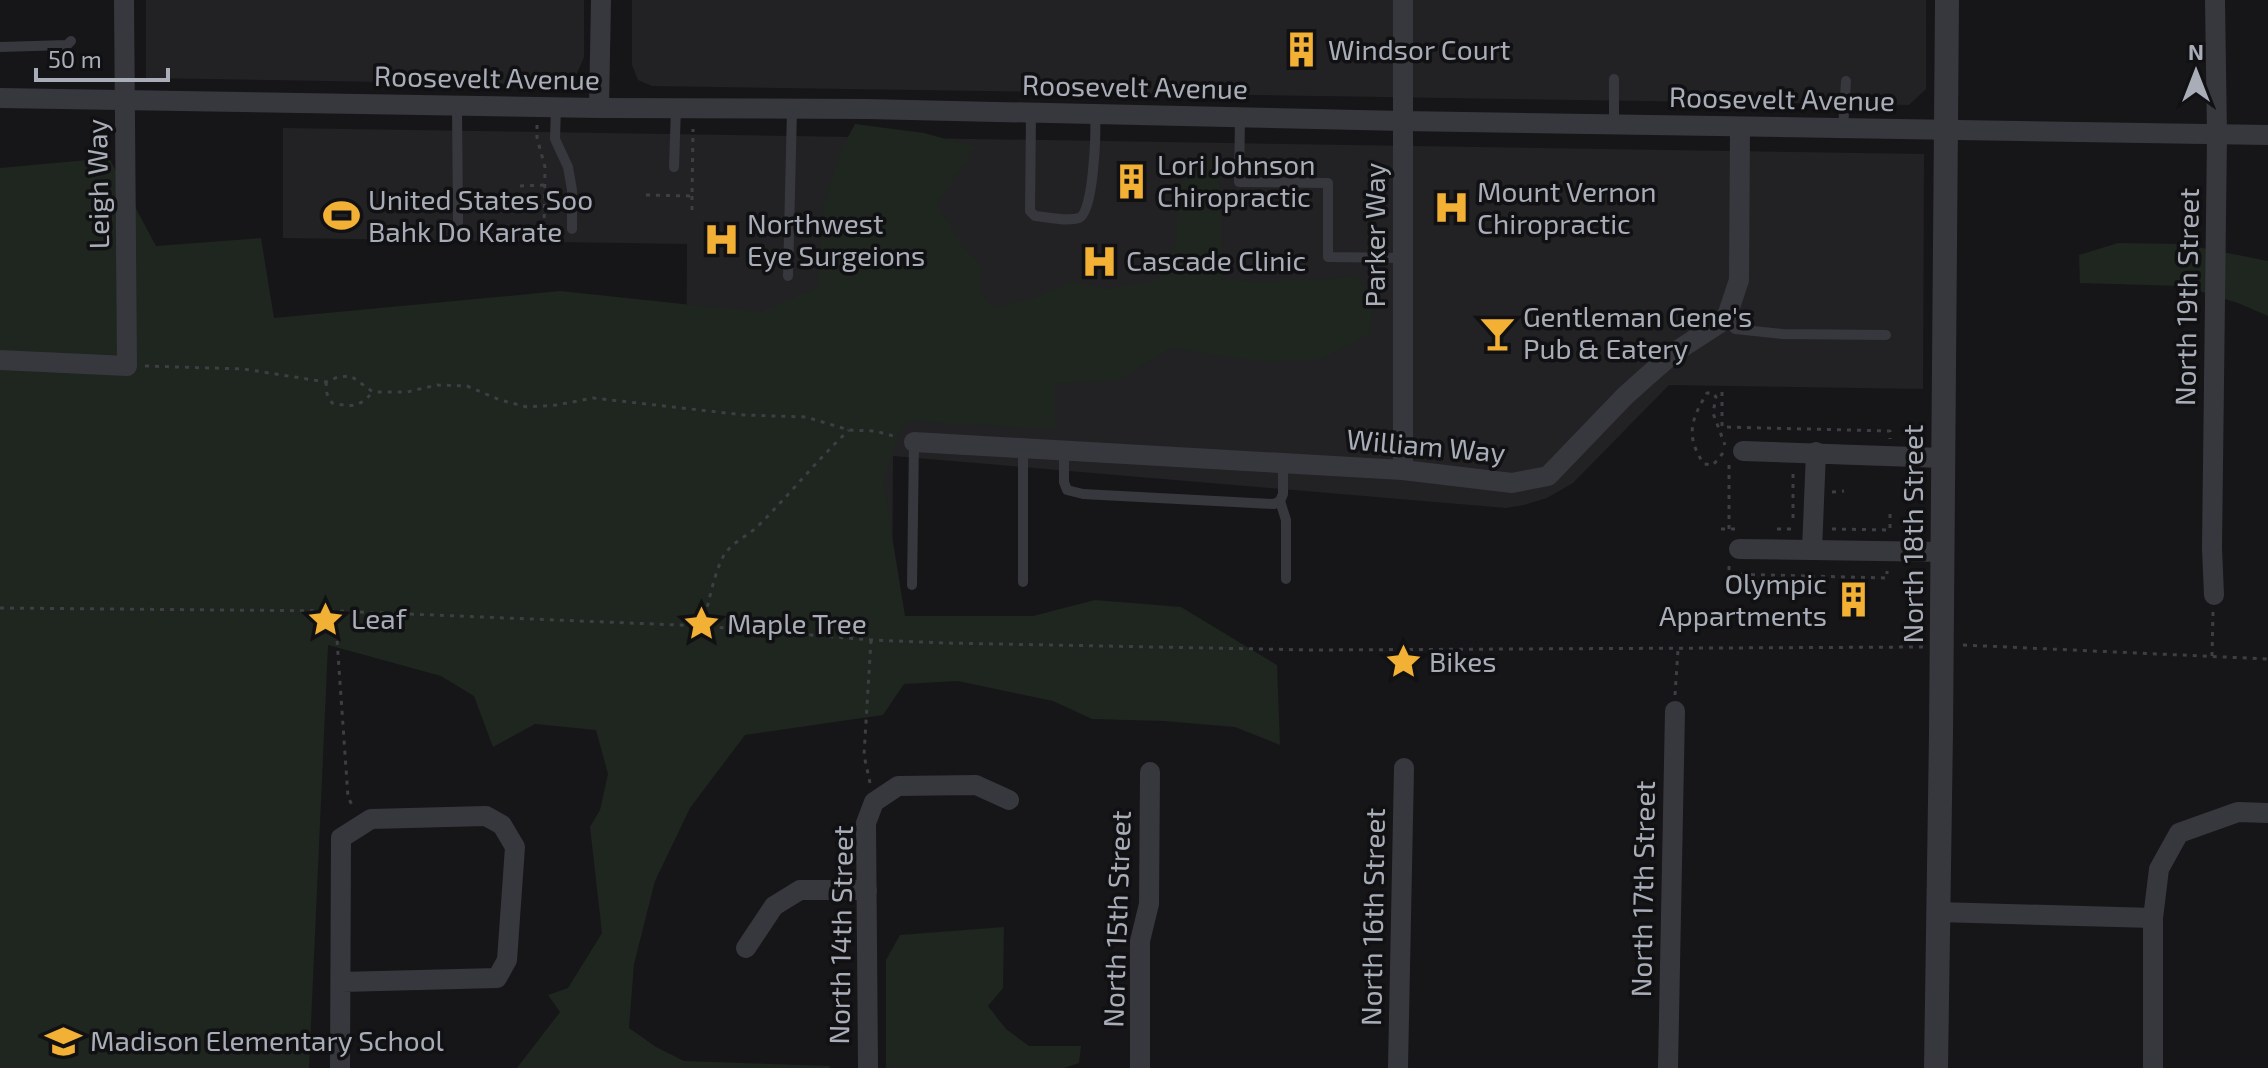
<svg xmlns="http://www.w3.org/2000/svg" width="2268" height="1068" font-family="'Exo 2',sans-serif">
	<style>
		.built { fill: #222225 }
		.green { fill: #1e261f }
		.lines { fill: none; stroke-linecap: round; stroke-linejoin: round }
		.path { stroke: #3d3f44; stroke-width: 3; stroke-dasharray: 4 6; stroke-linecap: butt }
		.service { stroke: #37383d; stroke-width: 10 }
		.minor { stroke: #37383d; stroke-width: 20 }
		.tertiary { stroke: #37383d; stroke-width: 24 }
		.labels { text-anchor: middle; stroke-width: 7; stroke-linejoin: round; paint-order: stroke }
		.poi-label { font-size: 28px; fill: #a8adb8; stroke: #111113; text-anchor: start }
		.street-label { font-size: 28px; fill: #a8adb8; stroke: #111113 }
	</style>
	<rect width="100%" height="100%" fill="#161618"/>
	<g class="built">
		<path d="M146,0H584V57L575,78L562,85L146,78Z"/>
		<path d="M632,0H1926V89L1909,105L652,86L638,80L632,65Z"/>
		<path d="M283,128L1924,154L1923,389L1669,385L1573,483L1547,498L1524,505L1506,508L893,456L892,613L685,607L687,244L283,238Z"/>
	</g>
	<g class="green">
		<path d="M855,124L924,133L975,147L937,204L960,243L980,264L981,293L993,308L1027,300L1073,282L1109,289L1158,280L1176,244L1178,186L1219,150L1222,250L1221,279L1263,282L1355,277L1376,299L1368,335L1322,359L1263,362L1171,348L1119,380L1055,384V429L904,421L883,480L905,616H1033L1095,600L1181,607L1277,665L1280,745L1235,727L1164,721L1092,719L1053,701L958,681L904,684L883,715L745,735L690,808L655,881L634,964L629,1028L656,1047L684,1061L831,1066L829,1068H517L560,1012L548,995L568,988L602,933L590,827L600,810L608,774L596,730L535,724L493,747L474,696L441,676L328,645L309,1068H0V168L109,158L156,246L261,238L274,318L560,291L759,312L817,288L824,204L842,148Z"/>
		<path d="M2118,243L2182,244L2268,261V316L2238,303L2182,286L2080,283L2079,255Z"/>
		<path d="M1004,927L1003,988L988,1006L1006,1029L1029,1046H1081L1079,1063L1064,1068H886V960L900,935Z"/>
	</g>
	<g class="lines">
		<g class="path">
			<path d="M537,125V138L545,167L544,230"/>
			<path d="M520,186L544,185"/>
			<path d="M646,195L692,196L693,129"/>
			<path d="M692,196V211"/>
			<path d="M145,366L244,369L326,382L338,377L351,376L373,392H407L437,385L467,386L500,400L527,407L557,405L593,398L744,415L806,417L849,430L875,431L897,437"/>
			<path d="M326,382L327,394L332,403C352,407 358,408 372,393"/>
			<path d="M1722,392V427L1890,431V439"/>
			<path d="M1723,453L1713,465L1704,464C1685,436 1691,420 1707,393H1713L1716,397L1713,413L1725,445"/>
			<path d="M1832,492L1844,491"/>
			<path d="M1793,518V470"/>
			<path d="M1721,529H1738"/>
			<path d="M1729,529V465"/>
			<path d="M1777,529H1794"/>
			<path d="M1832,529L1890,530V513L1886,512"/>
			<path d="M1729,566V574L1887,578V571"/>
			<path d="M0,608L335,611L703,626L871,640L946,643L1312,650L1923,647"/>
			<path d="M335,611L348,797L354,809"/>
			<path d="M703,626C707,609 716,563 727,551C736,540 751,534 760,524C791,493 817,460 849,430"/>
			<path d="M1963,645L2268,659"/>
			<path d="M2212,656L2213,612"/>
			<path d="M1675,695L1678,650"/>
			<path d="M870,783L864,755L871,640"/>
		</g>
		<g class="service">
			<path d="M0,47L67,45L71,41"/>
			<path d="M1614,79V125"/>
			<path d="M457,105L458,223"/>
			<path d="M556,107L555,139L568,167L572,190V229"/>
			<path d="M1031,113L1030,211L1035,216C1048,217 1067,222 1079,218C1094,213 1096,131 1095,115"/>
			<path d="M1240,118L1239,182L1328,183V257L1403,258"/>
			<path d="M1843,128L1846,81"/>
			<path d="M674,167L676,108"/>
			<path d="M788,276L792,109"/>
			<path d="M1726,319L1735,329L1782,334L1886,335"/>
			<path d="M1023,449V582"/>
			<path d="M1064,452V482L1067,490L1083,494L1274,504L1280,501L1283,494V464"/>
			<path d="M1280,501L1286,520V579"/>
			<path d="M912,585L914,442"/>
		</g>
		<g class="minor">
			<path d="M1403,0V470"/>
			<path d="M0,98L599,108L867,109L1403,121L2268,135"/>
			<path d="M599,108L601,0"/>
			<path d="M0,360L127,366L124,0"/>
			<path d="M914,442L1403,470L1512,483L1548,476L1625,396L1645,378L1675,352L1726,319L1739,280L1740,127"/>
			<path d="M1743,451L1943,458"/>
			<path d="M1739,549L1943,552"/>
			<path d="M1812,550L1816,452"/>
			<path d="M2214,595L2212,548L2217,135L2215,0"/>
			<path d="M1938,912L2153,918"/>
			<path d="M746,948L774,906L800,890H867"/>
			<path d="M340,1068L341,838L371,819L486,816L502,825L515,847L507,960L497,978L341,982"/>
			<path d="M868,1068L866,823L874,802L898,786L976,785L1009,800"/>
			<path d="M1140,1068V941L1149,904L1150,772"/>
			<path d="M1398,1068L1404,768"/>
			<path d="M1668,1068L1675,711"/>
			<path d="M2153,1068V918L2159,869L2179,833L2238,812L2268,813"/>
		</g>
		<path class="tertiary" d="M1936,1068L1941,733L1947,0"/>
	</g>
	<defs>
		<symbol id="building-bare" viewBox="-9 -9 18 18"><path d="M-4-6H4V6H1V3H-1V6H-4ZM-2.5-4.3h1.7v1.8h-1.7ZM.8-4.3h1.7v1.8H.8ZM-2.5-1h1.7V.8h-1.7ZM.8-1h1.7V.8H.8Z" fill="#f2b134" stroke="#111113" stroke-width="2.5" paint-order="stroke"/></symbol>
		<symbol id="hospital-bare" viewBox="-9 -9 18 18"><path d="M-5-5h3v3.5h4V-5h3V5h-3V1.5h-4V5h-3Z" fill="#f2b134" stroke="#111113" stroke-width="2.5" paint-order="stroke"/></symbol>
		<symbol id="stadium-bare" viewBox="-9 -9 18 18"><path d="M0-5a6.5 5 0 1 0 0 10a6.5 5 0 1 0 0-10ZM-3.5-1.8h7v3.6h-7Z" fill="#f2b134" stroke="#111113" stroke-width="2.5" paint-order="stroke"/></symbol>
		<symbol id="bar-bare" viewBox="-9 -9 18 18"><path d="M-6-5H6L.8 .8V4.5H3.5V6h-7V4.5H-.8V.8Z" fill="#f2b134" stroke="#111113" stroke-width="2.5" paint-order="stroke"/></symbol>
		<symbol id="sight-bare" viewBox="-9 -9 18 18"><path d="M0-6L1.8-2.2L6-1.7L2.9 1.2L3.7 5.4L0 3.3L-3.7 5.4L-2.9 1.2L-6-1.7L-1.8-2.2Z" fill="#f2b134" stroke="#111113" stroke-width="2.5" paint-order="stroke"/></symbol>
		<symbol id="school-bare" viewBox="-9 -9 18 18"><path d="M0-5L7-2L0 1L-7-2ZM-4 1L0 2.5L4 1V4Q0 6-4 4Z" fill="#f2b134" stroke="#111113" stroke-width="2.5" paint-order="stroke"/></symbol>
	</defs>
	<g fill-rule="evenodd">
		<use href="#building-bare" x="1276" y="24" width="51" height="51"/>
		<use href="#building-bare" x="1106" y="156" width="51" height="51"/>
		<use href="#hospital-bare" x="1426" y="182" width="51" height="51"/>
		<use href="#stadium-bare" x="316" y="190" width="51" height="51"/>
		<use href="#hospital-bare" x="696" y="214" width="51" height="51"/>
		<use href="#hospital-bare" x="1074" y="236" width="51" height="51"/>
		<use href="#bar-bare" x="1472" y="308" width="51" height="51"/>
		<use href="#building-bare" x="1828" y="574" width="51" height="51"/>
		<use href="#sight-bare" x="300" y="594" width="51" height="51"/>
		<use href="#sight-bare" x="676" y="598" width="51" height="51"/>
		<use href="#sight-bare" x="1378" y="636" width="51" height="51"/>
		<use href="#school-bare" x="38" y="1016" width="51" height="51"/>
	</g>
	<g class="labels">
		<g class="poi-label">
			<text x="1328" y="60">Windsor Court</text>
			<text x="1157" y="175">Lori Johnson<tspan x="1157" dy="32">Chiropractic</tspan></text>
			<text x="1477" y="202">Mount Vernon<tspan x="1477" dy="32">Chiropractic</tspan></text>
			<text x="368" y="210">United States Soo<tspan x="368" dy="32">Bahk Do Karate</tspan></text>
			<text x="747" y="234">Northwest<tspan x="747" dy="32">Eye Surgeions</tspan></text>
			<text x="1126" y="271">Cascade Clinic</text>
			<text x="1523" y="327">Gentleman Gene's<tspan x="1523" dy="32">Pub &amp; Eatery</tspan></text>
			<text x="1827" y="594" text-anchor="end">Olympic<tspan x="1827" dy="32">Appartments</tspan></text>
			<text x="351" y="629">Leaf</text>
			<text x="727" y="634">Maple Tree</text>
			<text x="1429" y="672">Bikes</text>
			<text x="90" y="1051">Madison Elementary School</text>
		</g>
		<g class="street-label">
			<text transform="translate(487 78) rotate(1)" y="10">Roosevelt Avenue</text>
			<text transform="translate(1135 87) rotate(1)" y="10">Roosevelt Avenue</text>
			<text transform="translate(1782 99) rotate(1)" y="10">Roosevelt Avenue</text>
			<text transform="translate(98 184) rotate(-91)" y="10">Leigh Way</text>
			<text transform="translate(1375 235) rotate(-90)" y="10">Parker Way</text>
			<text transform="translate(2187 297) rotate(-89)" y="10">North 19th Street</text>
			<text transform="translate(1426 446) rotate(5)" y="10">William Way</text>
			<text transform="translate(1913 534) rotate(-90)" y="10">North 18th Street</text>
			<text transform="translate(1643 889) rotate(-89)" y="10">North 17th Street</text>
			<text transform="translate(1373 917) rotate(-89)" y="10">North 16th Street</text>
			<text transform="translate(1117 919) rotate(-88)" y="10">North 15th Street</text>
			<text transform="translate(841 935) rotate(-89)" y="10">North 14th Street</text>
		</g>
	</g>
	<g transform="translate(2196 72)" stroke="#111113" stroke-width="6" paint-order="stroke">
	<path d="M0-6L14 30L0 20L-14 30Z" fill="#a8adb8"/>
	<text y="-12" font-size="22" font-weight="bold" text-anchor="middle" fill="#a8adb8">N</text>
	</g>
	<path d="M36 68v12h132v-12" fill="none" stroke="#a8adb8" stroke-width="4"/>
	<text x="48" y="68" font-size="24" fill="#a8adb8" stroke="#111113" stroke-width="6" paint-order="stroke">50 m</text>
</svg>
